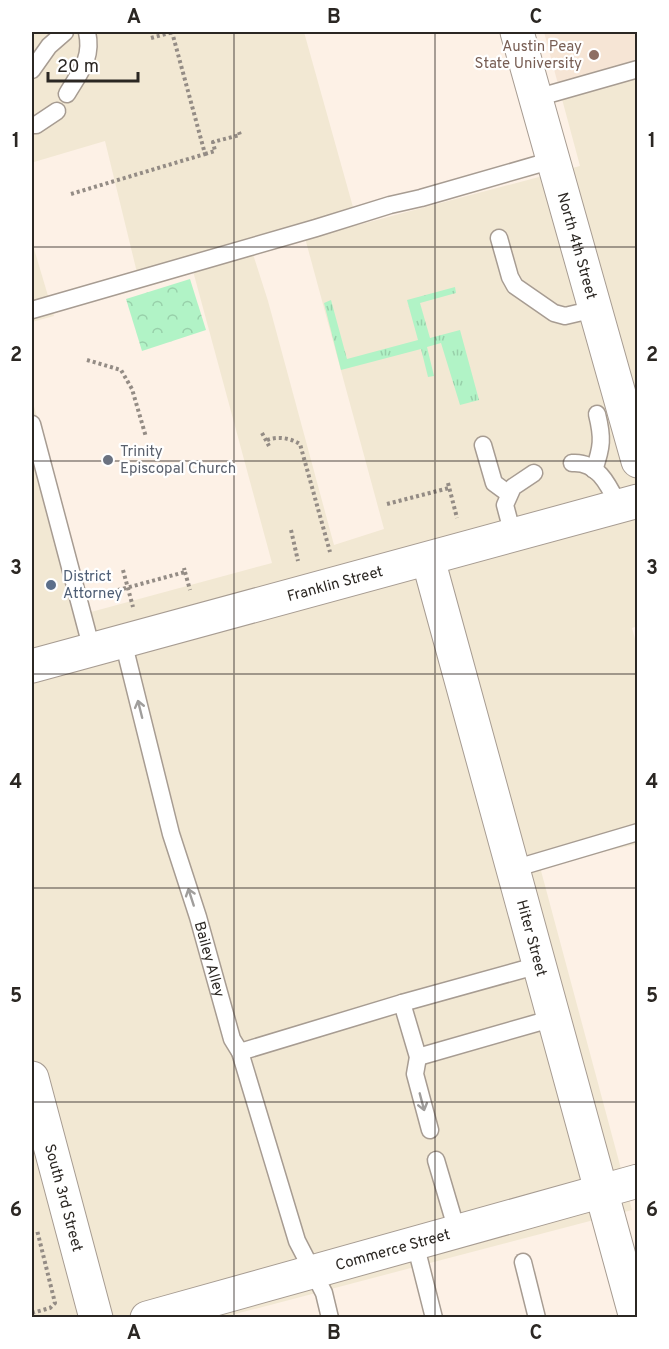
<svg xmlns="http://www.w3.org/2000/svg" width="669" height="1349" font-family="Overpass,sans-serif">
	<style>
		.commercial { fill: #f2e8d3; fill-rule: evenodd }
		.built { fill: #f6e5d5 }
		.grass { fill: url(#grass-tufts) }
		.park { fill: url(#park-crowns) }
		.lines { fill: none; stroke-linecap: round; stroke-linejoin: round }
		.service-casing { stroke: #a79c92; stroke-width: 19 }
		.minor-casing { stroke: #a79c92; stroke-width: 35 }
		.tertiary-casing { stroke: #a79c92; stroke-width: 35 }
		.secondary-casing { stroke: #a79c92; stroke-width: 35 }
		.path { stroke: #948c85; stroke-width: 4; stroke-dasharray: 3 3; stroke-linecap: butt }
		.service { stroke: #fff; stroke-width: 16 }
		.minor { stroke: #fff; stroke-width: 33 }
		.tertiary { stroke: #fff; stroke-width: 33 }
		.secondary { stroke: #fff; stroke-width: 33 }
		.oneway { stroke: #a09e9c }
		.grid { fill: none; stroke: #2b2723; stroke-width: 1.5; stroke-opacity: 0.55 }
		.education-dot { fill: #8d6e63; stroke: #fff; stroke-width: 2 }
		.worship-dot { fill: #6b7280; stroke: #fff; stroke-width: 2 }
		.service-dot { fill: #5c6f8a; stroke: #fff; stroke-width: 2 }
		.labels { text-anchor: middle; stroke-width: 4.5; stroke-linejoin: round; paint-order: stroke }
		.education-label { font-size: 15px; fill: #785e54; stroke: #fff; text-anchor: end }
		.street-label { font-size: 15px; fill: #2b2723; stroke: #fff }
		.worship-label { font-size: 15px; fill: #5b616d; stroke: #fff; text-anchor: start }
		.service-label { font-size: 15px; fill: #4e5e75; stroke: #fff; text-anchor: start }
		.neatline { fill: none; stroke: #2b2723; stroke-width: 2 }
		.grid-label { font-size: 20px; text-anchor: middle; font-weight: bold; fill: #2b2723 }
	</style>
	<defs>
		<pattern id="grass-tufts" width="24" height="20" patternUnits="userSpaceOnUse" patternTransform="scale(1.5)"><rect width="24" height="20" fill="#b1f3c6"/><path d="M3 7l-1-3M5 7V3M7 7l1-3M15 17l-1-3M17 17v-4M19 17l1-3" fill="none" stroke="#98d0aa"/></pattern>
		<pattern id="park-crowns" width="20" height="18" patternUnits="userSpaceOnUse" patternTransform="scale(1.5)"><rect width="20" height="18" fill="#b1f3c6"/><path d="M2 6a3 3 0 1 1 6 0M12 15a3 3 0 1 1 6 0" fill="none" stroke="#98d0aa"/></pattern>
	</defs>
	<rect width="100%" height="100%" fill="#fdf1e6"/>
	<g class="commercial">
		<path d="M32,32H304L358,225L580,166L562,99L637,79L638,626L632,628L638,650L637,844L540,867L632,1210L224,1317H32V399L91,612L272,563L193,271L140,285L105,141L34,162L32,160ZM305,238L384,529L334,545L268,301L253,254Z"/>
		<path d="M32,242L54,316L32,322Z"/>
	</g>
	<path class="built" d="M544,32H637V79L562,99Z"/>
	<path class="grass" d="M455,287L456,293L420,303L430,338L460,330L479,400L460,405L441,343L427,347L434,376L428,377L421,349L341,370L324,303L331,300L347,359L418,340L407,300Z"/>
	<path class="park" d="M190,279L206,330L142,351L126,299Z"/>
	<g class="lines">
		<defs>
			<g id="service">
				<path d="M32,70L49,46L65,32"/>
				<path d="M67,94C80,72 93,58 87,32"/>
				<path d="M536,98L638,69"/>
				<path d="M32,125H36L57,111"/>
				<path d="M499,238L510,277L515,286L554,313L565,316L595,309"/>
				<path d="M32,310L316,228L390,205L421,198L553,160"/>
				<path d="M32,424L92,650"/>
				<path d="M483,445L494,483L509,494"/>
				<path d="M572,463C598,461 609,486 619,506"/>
				<path d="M594,470C602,447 603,438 597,414"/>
				<path d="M513,535L505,505L513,487L534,473"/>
				<path id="s1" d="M123,641L171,834L198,917L232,1039L240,1052L297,1241L324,1293L330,1318"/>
				<path d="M513,869L638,832"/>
				<path d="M402,1003L418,1057L415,1074L430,1130"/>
				<path d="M240,1052L402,1003L539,965"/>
				<path d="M418,1057L554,1018"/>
				<path d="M436,1160L457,1231"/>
				<path d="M415,1243L434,1318"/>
				<path d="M523,1262L537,1318"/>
			</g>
			<g id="minor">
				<path id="s2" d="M517,32L638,461"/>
				<path id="s3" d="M428,559L636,1318"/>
			</g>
			<g id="tertiary">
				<path id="s4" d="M32,666L638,501"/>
				<path id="s5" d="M147,1318L638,1181"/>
			</g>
			<g id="secondary">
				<path id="s6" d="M32,1078L96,1318"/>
			</g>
		</defs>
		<use href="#service" class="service-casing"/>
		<use href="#minor" class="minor-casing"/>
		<use href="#tertiary" class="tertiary-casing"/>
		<use href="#secondary" class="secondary-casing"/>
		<g class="path">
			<path d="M151,38L173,32"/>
			<path d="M205,154L215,151L213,142L240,135L239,132"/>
			<path d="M71,194L205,154L172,32"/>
			<path d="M87,360L121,370L132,389L146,437"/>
			<path d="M262,433L269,446"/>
			<path d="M267,440C278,436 290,438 300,444L330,552"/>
			<path d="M448,483L457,518"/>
			<path d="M387,504L449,488"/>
			<path d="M291,530L298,561"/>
			<path d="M123,570L133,607"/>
			<path d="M185,572L190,590"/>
			<path d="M100,595L185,572L184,568"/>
			<path d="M32,1313L50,1308L55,1303L37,1230"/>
		</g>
		<use href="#service" class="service"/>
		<use href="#minor" class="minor"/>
		<use href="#tertiary" class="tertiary"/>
		<use href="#secondary" class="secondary"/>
	</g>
	<defs><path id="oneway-shaft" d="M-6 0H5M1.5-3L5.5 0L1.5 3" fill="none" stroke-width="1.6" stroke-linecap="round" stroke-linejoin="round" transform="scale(1.5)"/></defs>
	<g class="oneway">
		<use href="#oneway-shaft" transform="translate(140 709) rotate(-104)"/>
		<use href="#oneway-shaft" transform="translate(191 897) rotate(-108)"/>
		<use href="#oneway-shaft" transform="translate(422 1102) rotate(75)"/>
	</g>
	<path class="grid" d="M234,32V1318M435,32V1318M32,247H638M32,461H638M32,674H638M32,888H638M32,1102H638"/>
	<circle class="education-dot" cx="594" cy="55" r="6"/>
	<circle class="worship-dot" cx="108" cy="460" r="6"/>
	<circle class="service-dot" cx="51" cy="585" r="6"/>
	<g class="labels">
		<g class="education-label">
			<text x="582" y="51">Austin Peay<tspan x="582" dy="17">State University</tspan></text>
		</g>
		<g class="street-label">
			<text dy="5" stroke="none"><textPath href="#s2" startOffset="222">North 4th Street</textPath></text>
			<text dy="5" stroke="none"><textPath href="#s4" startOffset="314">Franklin Street</textPath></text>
			<text dy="5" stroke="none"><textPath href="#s3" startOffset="393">Hiter Street</textPath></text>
			<text dy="5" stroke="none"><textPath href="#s1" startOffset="330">Bailey Alley</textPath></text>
			<text dy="5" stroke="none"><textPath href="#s6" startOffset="124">South 3rd Street</textPath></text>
			<text dy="5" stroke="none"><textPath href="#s5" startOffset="255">Commerce Street</textPath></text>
		</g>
		<g class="worship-label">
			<text x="120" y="456">Trinity<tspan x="120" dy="17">Episcopal Church</tspan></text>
		</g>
		<g class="service-label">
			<text x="63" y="581">District<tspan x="63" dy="17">Attorney</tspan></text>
		</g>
	</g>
	<rect width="669" height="1349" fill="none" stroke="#ffffff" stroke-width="66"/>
	<path d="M48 72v9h90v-9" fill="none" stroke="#2b2723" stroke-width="3"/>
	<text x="57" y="72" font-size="18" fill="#2b2723" stroke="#ffffff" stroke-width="4.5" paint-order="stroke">20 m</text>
	<rect x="33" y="33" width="603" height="1283" class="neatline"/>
	<g class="grid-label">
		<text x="134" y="23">A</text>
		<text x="334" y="23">B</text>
		<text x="536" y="23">C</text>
		<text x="16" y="147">1</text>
		<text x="652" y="147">1</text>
		<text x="16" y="361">2</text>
		<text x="652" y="361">2</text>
		<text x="16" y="574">3</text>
		<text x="652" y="574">3</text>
		<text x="16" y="788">4</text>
		<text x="652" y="788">4</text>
		<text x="16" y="1002">5</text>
		<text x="652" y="1002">5</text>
		<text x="16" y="1216">6</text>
		<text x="652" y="1216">6</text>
		<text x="134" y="1339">A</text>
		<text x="334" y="1339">B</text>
		<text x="536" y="1339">C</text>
	</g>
</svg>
